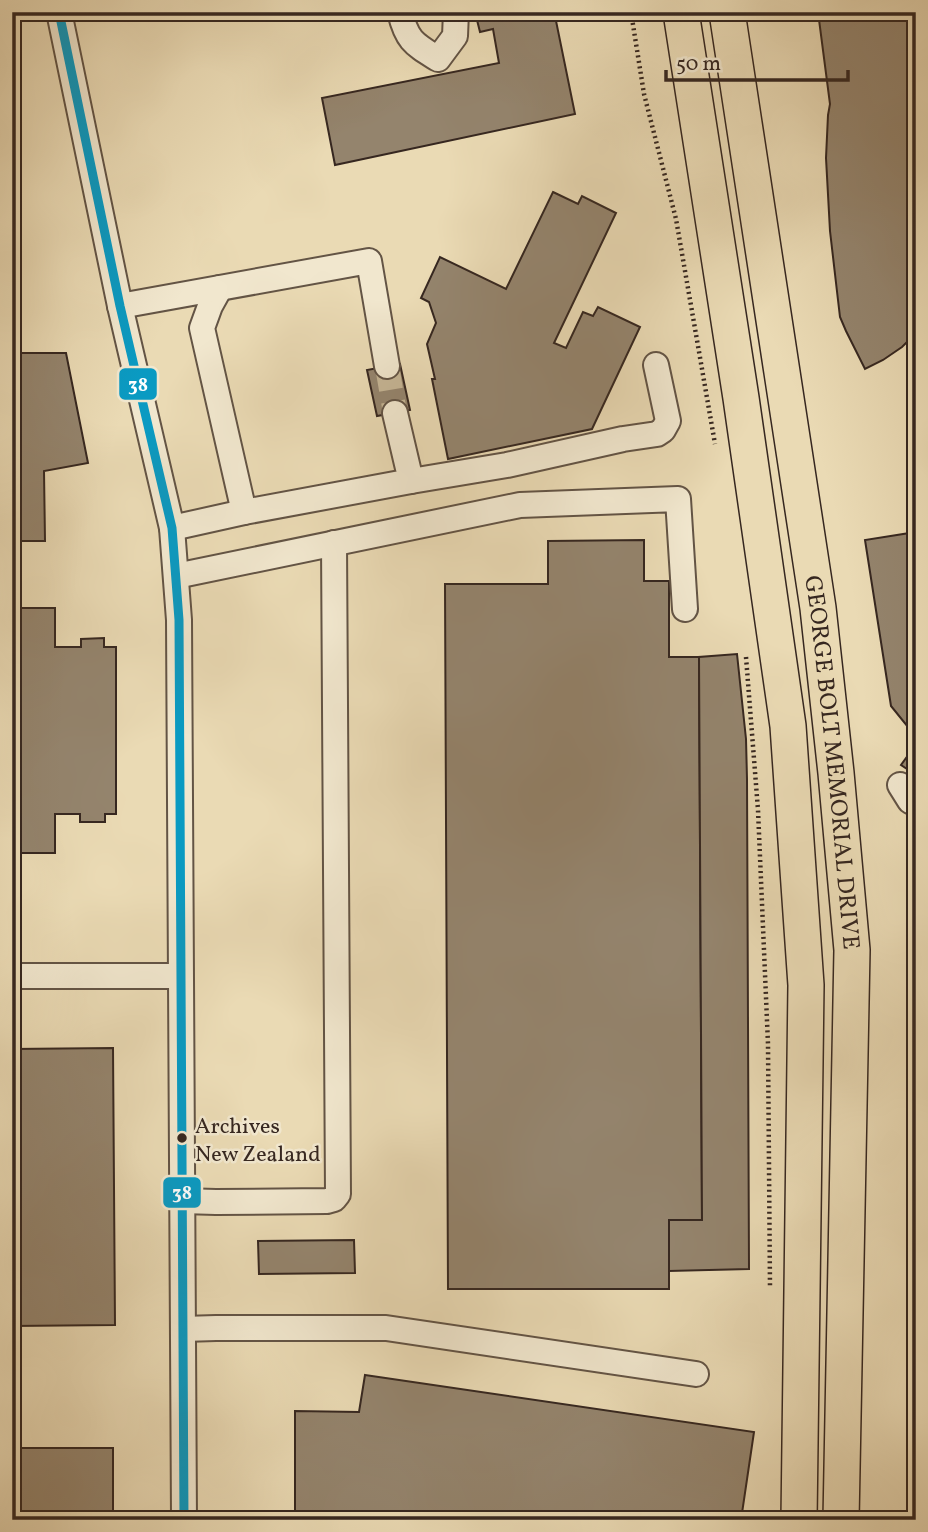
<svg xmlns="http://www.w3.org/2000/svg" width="928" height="1532" font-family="Vollkorn,serif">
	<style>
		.building { fill: #94846d; stroke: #362720; stroke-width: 2 }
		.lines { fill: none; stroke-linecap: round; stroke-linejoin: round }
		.minor-tunnel { stroke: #c6b696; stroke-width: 24; stroke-dasharray: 24 12; stroke-linecap: butt }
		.minor-casing { stroke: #635445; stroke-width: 28 }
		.highway-casing { stroke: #362720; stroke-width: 38 }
		.path { stroke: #362720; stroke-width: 4.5; stroke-dasharray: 2 3.5; stroke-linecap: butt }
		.minor { stroke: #f1e7ce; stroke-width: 24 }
		.highway { stroke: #eadab4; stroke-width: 35 }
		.bus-1-casing { stroke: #f1e7ce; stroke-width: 14 }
		.bus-1 { stroke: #0a9ac2; stroke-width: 9 }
		.bus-dot { fill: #362720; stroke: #f1e7ce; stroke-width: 2.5 }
		.labels { text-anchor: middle; stroke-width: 5; stroke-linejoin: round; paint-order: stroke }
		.bus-label { font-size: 22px; fill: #362720; stroke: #f1e7ce; text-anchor: start }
		.street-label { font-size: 24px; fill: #362720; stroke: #f1e7ce }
		.line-badge { stroke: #f1e7ce; stroke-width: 2.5 }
		.badge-label { font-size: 19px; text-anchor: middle; font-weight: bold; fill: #fff }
	</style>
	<rect width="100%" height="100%" fill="#eadab4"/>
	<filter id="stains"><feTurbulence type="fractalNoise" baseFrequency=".00286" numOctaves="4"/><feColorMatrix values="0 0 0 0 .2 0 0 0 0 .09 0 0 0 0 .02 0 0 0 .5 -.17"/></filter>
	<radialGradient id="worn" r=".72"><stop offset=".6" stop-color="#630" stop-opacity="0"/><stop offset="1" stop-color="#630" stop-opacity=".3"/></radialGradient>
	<g class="building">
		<path d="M475,12H571L555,16L575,114L335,165L322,98L499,63L493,29L480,32Z"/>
		<path d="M818,12H916V333L902,347L883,360L865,369L846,331L840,317L838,300L830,231L826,158L828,115L830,104Z"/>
		<path d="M12,102H17L12,179Z"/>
		<path d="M553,192L578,204L582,196L616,213L554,343L566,348L583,312L593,316L598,307L640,327L592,429L448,459L432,379H435L427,344L436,323L429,302L421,298L440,257L506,289Z"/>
		<path d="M12,353H66L88,463L44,471L45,541H12Z"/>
		<path d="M400,364L410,410L377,416L367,370Z"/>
		<path d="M916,532V737L891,706L865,540Z"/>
		<path d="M644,540V581H669V657H699L702,1220H669V1289H448L445,584H548V541Z"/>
		<path d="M12,565H19V608H55V647H81V639L104,638V647H116V814H105V822H80V814H55V853H19V899H12Z"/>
		<path d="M737,654L746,739L747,779L749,1269L669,1271V1220H702L699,657Z"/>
		<path d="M916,744V775L901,765Z"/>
		<path d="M113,1048L115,1325L12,1326V1049Z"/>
		<path d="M354,1240L355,1273L259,1274L258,1241Z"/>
		<path d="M365,1375L754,1432L741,1520H295V1411L359,1412Z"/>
		<rect x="12" y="1448" width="101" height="72"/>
	</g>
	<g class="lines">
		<path class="minor-tunnel" d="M387,366L395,413"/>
		<defs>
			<g id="minor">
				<path d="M59,12L120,306L172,528L179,620L184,1520"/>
				<path d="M400,12C407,41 414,44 438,59L455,36L456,12"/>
				<path d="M220,288L210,306L202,328L244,512"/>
				<path d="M120,306L369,261L387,366"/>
				<path d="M411,481L507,465L623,439L657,434L663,430L668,421L656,365"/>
				<path d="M172,528L244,512L411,481L395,413"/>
				<path d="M176,576L520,505L678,499L685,609"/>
				<path d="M900,785L910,801L916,804"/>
				<path d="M12,976H180"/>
				<path d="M182,1201L216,1202L327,1201L334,1199L338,1194L334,543"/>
				<path d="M183,1329L216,1328H386L696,1374"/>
			</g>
			<g id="highway">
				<path d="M681,12L741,398L788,726L806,985L799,1520"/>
				<path id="s1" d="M727,12L818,608L836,773L852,950L841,1520"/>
			</g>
		</defs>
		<use href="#minor" class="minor-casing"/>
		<use href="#highway" class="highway-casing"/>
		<g class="path">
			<path d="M631,12L644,94L676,219L715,444"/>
			<path d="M746,657L758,810L768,1044L770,1288"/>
		</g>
		<use href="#minor" class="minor"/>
		<use href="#highway" class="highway"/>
		<defs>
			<path id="bus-1" d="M59,12L120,306L172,528L179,620L184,1520"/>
		</defs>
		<use href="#bus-1" class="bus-1-casing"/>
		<use href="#bus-1" class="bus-1"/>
	</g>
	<circle class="bus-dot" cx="182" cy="1138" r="6"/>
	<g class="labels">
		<g class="bus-label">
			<text x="195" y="1133">Archives<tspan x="195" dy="28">New Zealand</tspan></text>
		</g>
		<g class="street-label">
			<text dy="8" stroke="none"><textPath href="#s1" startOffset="758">GEORGE BOLT MEMORIAL DRIVE</textPath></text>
		</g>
	</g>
	<g class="line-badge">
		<rect x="118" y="367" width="40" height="34" rx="7" fill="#0a9ac2"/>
		<rect x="162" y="1176" width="40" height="33" rx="7" fill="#0a9ac2"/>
	</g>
	<g class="badge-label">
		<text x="138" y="391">38</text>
		<text x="182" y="1199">38</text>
	</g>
	<rect width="928" height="1532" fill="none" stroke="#eadab4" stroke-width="42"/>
	<rect x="14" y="14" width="900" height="1504" fill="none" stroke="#362720" stroke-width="3.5"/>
	<rect x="21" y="21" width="886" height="1490" fill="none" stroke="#362720" stroke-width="2"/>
	<path d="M666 70v10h182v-10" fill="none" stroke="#362720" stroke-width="3.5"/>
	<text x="676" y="70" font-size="21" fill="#362720" stroke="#f1e7ce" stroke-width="5" paint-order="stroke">50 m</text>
	<rect width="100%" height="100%" filter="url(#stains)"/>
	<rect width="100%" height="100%" fill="url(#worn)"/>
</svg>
